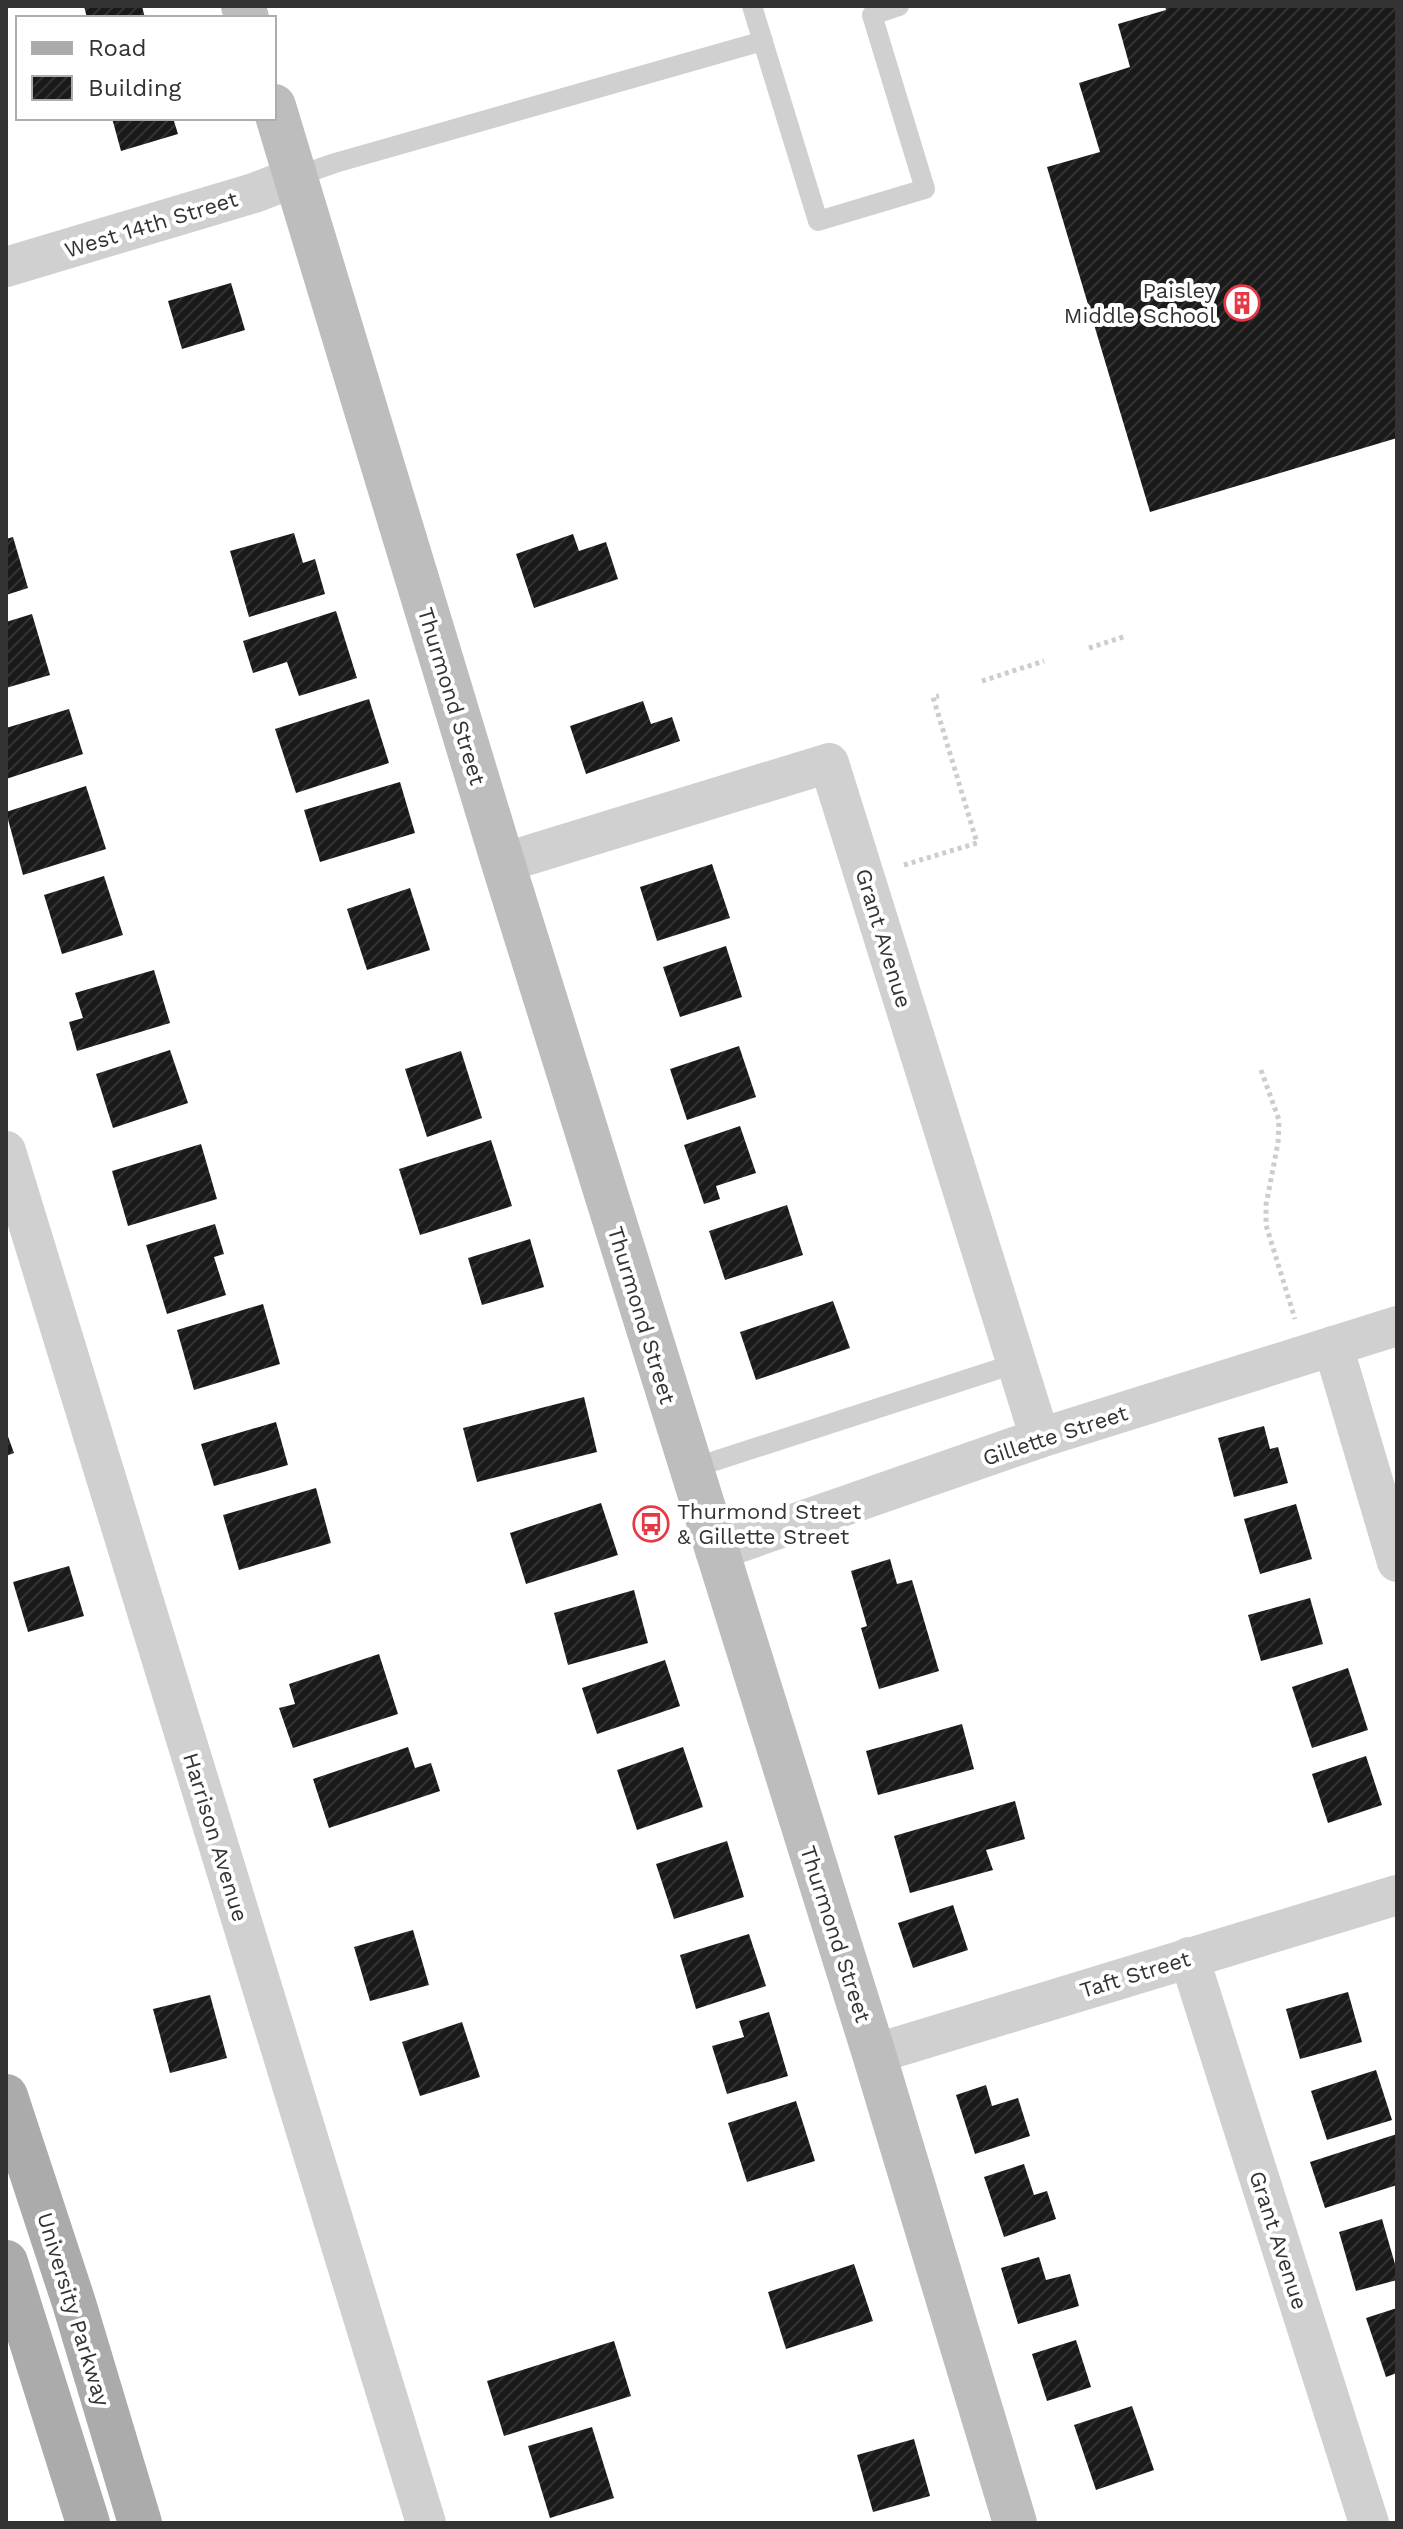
<svg xmlns="http://www.w3.org/2000/svg" width="1403" height="2529" font-family="'Work Sans',sans-serif">
	<style>
		.building { fill: url(#building-hatch) }
		.lines { fill: none; stroke-linecap: round; stroke-linejoin: round }
		.path { stroke: #cdcdcd; stroke-width: 5; stroke-dasharray: 4 4; stroke-linecap: butt }
		.lane { stroke: #d0d0d0; stroke-width: 20 }
		.street { stroke: #d0d0d0; stroke-width: 40 }
		.secondary { stroke: #bdbdbd; stroke-width: 44 }
		.primary { stroke: #ababab; stroke-width: 44 }
		.labels { text-anchor: middle; stroke-width: 8; stroke-linejoin: round; paint-order: stroke }
		.street-label { font-size: 22px; fill: #333; stroke: #fff }
		.poi-label { font-size: 22px; fill: #333; stroke: #fff; text-anchor: end }
	</style>
	<defs>
		<pattern id="building-hatch" width="6" height="6" patternUnits="userSpaceOnUse" patternTransform="scale(2)"><rect width="6" height="6" fill="#1a1a1a"/><path d="M-1 1l2-2M0 6l6-6M5 7l2-2" fill="none" stroke="#333"/></pattern>
	</defs>
	<rect width="100%" height="100%" fill="#fff"/>
	<g class="building">
		<path d="M84,6H142L145,18H87Z"/>
		<path d="M1165,6H1397V438L1150,512L1047,167L1100,152L1079,83L1130,67L1118,24L1166,10Z"/>
		<path d="M112,118H173L178,134L121,151Z"/>
		<path d="M231,283L245,330L182,349L168,301Z"/>
		<path d="M294,533L303,563L315,559L325,594L249,617L230,551Z"/>
		<path d="M573,534L579,551L606,542L618,579L534,608L516,554Z"/>
		<path d="M13,537L28,588L6,595V539Z"/>
		<path d="M336,611L357,678L299,696L287,662L253,673L243,641Z"/>
		<path d="M32,614L50,675L6,688V622Z"/>
		<path d="M369,699L389,763L296,793L275,729Z"/>
		<path d="M643,701L651,724L672,717L680,741L586,774L570,726Z"/>
		<path d="M69,709L83,754L6,779V728Z"/>
		<path d="M400,782L415,833L320,862L304,810Z"/>
		<path d="M86,786L106,849L23,875L6,812Z"/>
		<path d="M712,864L730,918L657,941L640,887Z"/>
		<path d="M104,876L123,935L62,954L44,895Z"/>
		<path d="M410,888L430,950L367,970L347,909Z"/>
		<path d="M726,946L742,997L680,1017L663,967Z"/>
		<path d="M154,970L170,1023L77,1051L69,1022L83,1018L75,993Z"/>
		<path d="M739,1046L756,1097L687,1120L670,1069Z"/>
		<path d="M170,1050L188,1103L113,1128L96,1074Z"/>
		<path d="M461,1051L482,1118L427,1137L405,1069Z"/>
		<path d="M740,1126L756,1173L716,1186L720,1199L704,1204L684,1145Z"/>
		<path d="M491,1140L512,1206L420,1235L399,1169Z"/>
		<path d="M201,1144L217,1199L128,1226L112,1171Z"/>
		<path d="M787,1205L803,1255L725,1280L709,1231Z"/>
		<path d="M215,1224L224,1254L214,1257L226,1295L167,1314L146,1245Z"/>
		<path d="M530,1239L544,1287L482,1305L468,1258Z"/>
		<path d="M833,1301L850,1348L756,1380L740,1332Z"/>
		<path d="M263,1304L280,1364L194,1390L177,1330Z"/>
		<path d="M584,1397L597,1452L477,1482L463,1428Z"/>
		<path d="M276,1422L288,1465L214,1486L201,1444Z"/>
		<path d="M1264,1426L1270,1449L1278,1447L1288,1483L1234,1497L1218,1438Z"/>
		<path d="M6,1431L14,1453L6,1456Z"/>
		<path d="M316,1488L331,1543L239,1570L223,1515Z"/>
		<path d="M601,1503L618,1555L526,1584L510,1533Z"/>
		<path d="M1296,1504L1312,1559L1260,1574L1244,1519Z"/>
		<path d="M890,1559L897,1584L912,1580L939,1671L879,1689L861,1628L867,1626L851,1571Z"/>
		<path d="M69,1566L84,1616L28,1632L13,1582Z"/>
		<path d="M634,1590L648,1643L568,1665L554,1613Z"/>
		<path d="M1310,1598L1323,1644L1261,1661L1248,1615Z"/>
		<path d="M379,1654L398,1714L293,1748L279,1708L295,1704L289,1684Z"/>
		<path d="M665,1660L680,1706L597,1734L582,1688Z"/>
		<path d="M1348,1668L1368,1730L1312,1748L1292,1687Z"/>
		<path d="M962,1724L974,1769L878,1795L866,1751Z"/>
		<path d="M408,1747L415,1768L431,1763L440,1791L329,1828L313,1779Z"/>
		<path d="M683,1747L703,1807L637,1830L617,1770Z"/>
		<path d="M1366,1756L1382,1805L1328,1823L1312,1774Z"/>
		<path d="M1015,1801L1025,1839L986,1850L993,1870L910,1893L894,1836Z"/>
		<path d="M727,1841L744,1897L674,1919L656,1864Z"/>
		<path d="M953,1905L968,1950L913,1968L898,1923Z"/>
		<path d="M413,1930L429,1985L370,2001L354,1947Z"/>
		<path d="M749,1934L766,1986L696,2009L680,1955Z"/>
		<path d="M1348,1992L1362,2042L1300,2059L1286,2009Z"/>
		<path d="M210,1995L227,2058L170,2073L153,2009Z"/>
		<path d="M769,2012L788,2076L727,2094L712,2046L744,2037L739,2021Z"/>
		<path d="M462,2022L480,2077L420,2096L402,2042Z"/>
		<path d="M1376,2070L1392,2120L1327,2140L1311,2091Z"/>
		<path d="M986,2085L992,2106L1018,2098L1030,2136L975,2154L956,2095Z"/>
		<path d="M796,2101L815,2161L747,2182L728,2123Z"/>
		<path d="M1397,2134V2185L1325,2208L1310,2162Z"/>
		<path d="M1024,2164L1034,2195L1047,2191L1056,2219L1004,2237L984,2177Z"/>
		<path d="M1382,2219L1397,2271V2280L1356,2291L1339,2232Z"/>
		<path d="M1039,2257L1046,2280L1070,2274L1079,2306L1018,2324L1001,2268Z"/>
		<path d="M854,2264L873,2321L786,2349L768,2292Z"/>
		<path d="M1397,2308V2373L1386,2377L1366,2318Z"/>
		<path d="M1076,2340L1091,2387L1047,2401L1032,2354Z"/>
		<path d="M614,2341L631,2396L504,2436L487,2381Z"/>
		<path d="M1132,2406L1154,2470L1096,2490L1074,2425Z"/>
		<path d="M592,2427L614,2498L550,2518L528,2446Z"/>
		<path d="M914,2439L930,2496L873,2512L857,2455Z"/>
	</g>
	<g class="lines">
		<g class="path">
			<path d="M1089,648L1126,636"/>
			<path d="M982,681L1044,661"/>
			<path d="M904,865L977,843L933,697L939,696"/>
			<path d="M1261,1070L1279,1120L1278,1143L1266,1205V1225L1295,1319"/>
		</g>
		<g class="lane">
			<path d="M752,6L818,221L925,189L872,15L899,6"/>
			<path d="M295,177L335,163L763,41"/>
			<path d="M690,1469L1017,1363"/>
		</g>
		<g class="street">
			<path d="M6,267L254,193L295,177"/>
			<path d="M503,863L829,763L1040,1438"/>
			<path d="M6,1151L426,2523"/>
			<path d="M1333,1346L1397,1562"/>
			<path d="M715,1551L1040,1438L1397,1326"/>
			<path d="M1189,1957L1369,2523"/>
			<path d="M874,2054L1397,1895"/>
		</g>
		<g class="secondary">
			<path d="M243,6L247,18"/>
			<path d="M274,106L503,863L874,2054L1015,2523"/>
		</g>
		<g class="primary">
			<path d="M6,2096L74,2303L140,2523"/>
			<path d="M6,2262L88,2523"/>
		</g>
	</g>
	<defs>
		<symbol id="building-ring" viewBox="-11 -11 22 22"><circle r="9.5" fill="#fff" stroke="#e63946" stroke-width="1.5"/><path d="M-4-6H4V6H1V3H-1V6H-4ZM-2.5-4.3h1.7v1.8h-1.7ZM.8-4.3h1.7v1.8H.8ZM-2.5-1h1.7V.8h-1.7ZM.8-1h1.7V.8H.8Z" fill="#e63946"/></symbol>
		<symbol id="bus-ring" viewBox="-11 -11 22 22"><circle r="9.5" fill="#fff" stroke="#e63946" stroke-width="1.5"/><path d="M-5-6H5V4H4V6H2V4H-2V6H-4V4H-5ZM-3.5-4V0h7V-4ZM-3.5 1.2v1.5H-2V1.2ZM2 1.2v1.5H3.5V1.2Z" fill="#e63946"/></symbol>
	</defs>
	<g fill-rule="evenodd">
		<use href="#building-ring" x="1222" y="283" width="40" height="40"/>
		<use href="#bus-ring" x="631" y="1504" width="40" height="40"/>
	</g>
	<g class="labels">
		<g class="street-label">
			<text transform="translate(151 224) rotate(-17)" y="8">West 14th Street</text>
			<text transform="translate(452 696) rotate(73)" y="8">Thurmond Street</text>
			<text transform="translate(884 938) rotate(73)" y="8">Grant Avenue</text>
			<text transform="translate(642 1315) rotate(73)" y="8">Thurmond Street</text>
			<text transform="translate(1055 1435) rotate(-18)" y="8">Gillette Street</text>
			<text transform="translate(216 1837) rotate(73)" y="8">Harrison Avenue</text>
			<text transform="translate(836 1934) rotate(72)" y="8">Thurmond Street</text>
			<text transform="translate(1135 1974) rotate(-17)" y="8">Taft Street</text>
			<text transform="translate(1279 2240) rotate(72)" y="8">Grant Avenue</text>
			<text transform="translate(74 2309) rotate(73)" y="8">University Parkway</text>
		</g>
		<g class="poi-label">
			<text x="1216" y="298">Paisley<tspan x="1216" dy="25">Middle School</tspan></text>
			<text x="677" y="1519" text-anchor="start">Thurmond Street<tspan x="677" dy="25">&amp; Gillette Street</tspan></text>
		</g>
	</g>
	<rect width="1403" height="2529" fill="none" stroke="#333333" stroke-width="16"/>
	<rect x="16" y="16" width="260" height="104" fill="#ffffff" stroke="#adadad" stroke-width="2"/>
	<rect x="32" y="42" width="40" height="12" fill="#ababab" stroke="#adadad" stroke-width="2"/>
	<text x="88" y="56" font-size="24" fill="#333333">Road</text>
	<rect x="32" y="76" width="40" height="24" fill="url(#building-hatch)" stroke="#adadad" stroke-width="2"/>
	<text x="88" y="96" font-size="24" fill="#333333">Building</text>
</svg>
